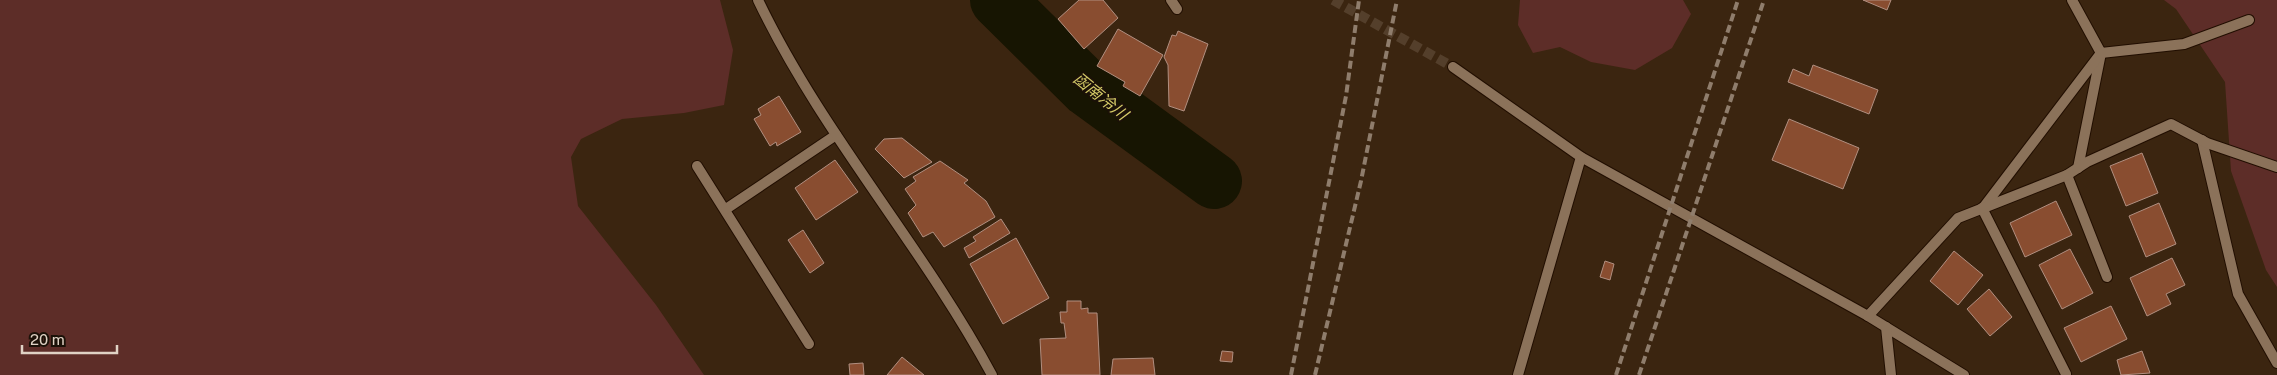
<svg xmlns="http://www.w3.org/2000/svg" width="2277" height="375" font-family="'Public Sans','Noto Sans JP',sans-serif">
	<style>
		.green { fill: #5d2d28 }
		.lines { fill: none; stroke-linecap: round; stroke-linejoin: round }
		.river { stroke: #171502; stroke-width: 56 }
		.building { fill: #894d30; stroke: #b18f80 }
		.street-tunnel { stroke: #543f2b; stroke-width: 10; stroke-dasharray: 10 5; stroke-linecap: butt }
		.lane-casing { stroke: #210e00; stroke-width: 12 }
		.street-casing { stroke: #210e00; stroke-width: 12 }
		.lane { stroke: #8b725a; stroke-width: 10 }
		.street { stroke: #8b725a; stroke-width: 10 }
		.rail { stroke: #8f7d6c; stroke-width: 4; stroke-dasharray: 8 4; stroke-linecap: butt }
		.labels { text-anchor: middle; stroke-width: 4; stroke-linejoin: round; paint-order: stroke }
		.water-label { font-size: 16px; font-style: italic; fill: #d4ca67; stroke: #1b1108 }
	</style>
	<rect width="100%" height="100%" fill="#3b2510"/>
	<g class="green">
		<path d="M0,0H720L733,50L724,105L684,113L622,119L581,139L571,157L578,206L656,305L704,375H0Z"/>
		<path d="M1520,0H1683L1691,14L1672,48L1635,70L1591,62L1560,47L1533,53L1518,25Z"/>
		<path d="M2164,0H2277V287L2266,270L2231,171L2225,82L2176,9Z"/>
	</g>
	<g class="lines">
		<path class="river" d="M998,0L1088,89L1214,181"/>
	</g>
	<g class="building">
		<path d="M1079,0H1103L1118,18L1084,49L1058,19Z"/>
		<path d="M1863,0H1891L1887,10Z"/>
		<path d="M1118,29L1163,55L1140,96L1123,86L1125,82L1097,66Z"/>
		<path d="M1178,31L1208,44L1184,111L1169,106L1168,65L1164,57L1172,35L1176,36Z"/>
		<path d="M1813,65L1878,90L1869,114L1788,82L1793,69L1809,76Z"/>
		<path d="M779,96L801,132L777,146L776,142L770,146L754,119L761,115L758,109Z"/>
		<path d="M1789,119L1859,148L1843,189L1772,160Z"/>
		<path d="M902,138L932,162L904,178L875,149L884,139Z"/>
		<path d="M2142,153L2158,193L2126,206L2110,166Z"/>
		<path d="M835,160L858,192L816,220L795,188Z"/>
		<path d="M940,161L968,180L964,183L986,201L995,217L944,247L933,232L923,237L908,213L916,205L905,189L916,181L913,177Z"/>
		<path d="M2056,201L2072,235L2025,257L2010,223Z"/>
		<path d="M2159,203L2176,244L2146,257L2129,216Z"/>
		<path d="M1001,219L1010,233L969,258L964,248L976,241L973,237Z"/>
		<path d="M803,230L824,263L810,273L788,240Z"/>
		<path d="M1016,238L1049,298L1003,324L970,264Z"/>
		<path d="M2070,249L2093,293L2062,309L2039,265Z"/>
		<path d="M1954,251L1983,275L1958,305L1930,281Z"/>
		<path d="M2172,258L2185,285L2166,294L2171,304L2147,316L2130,278Z"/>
		<path d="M1605,261L1614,264L1610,280L1600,277Z"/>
		<path d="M1989,289L2012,317L1990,336L1967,309Z"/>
		<path d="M1067,301H1081V309L1088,308V313H1097L1100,375H1042L1040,339L1066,338L1064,323H1061L1060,312H1067Z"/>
		<path d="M2111,306L2127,339L2081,362L2064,328Z"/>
		<path d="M1222,351L1233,352L1232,362L1220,361Z"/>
		<path d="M2142,351L2150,373L2121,375L2117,360Z"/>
		<path d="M902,357L924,375H887Z"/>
		<path d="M1153,358L1155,375H1111L1113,359Z"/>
		<path d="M863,363L864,375H850L849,364Z"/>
	</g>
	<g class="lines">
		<path class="street-tunnel" d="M1333,0L1453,67"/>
		<defs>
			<g id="lane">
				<path d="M1171,0L1177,9"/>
				<path d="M697,166L809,344"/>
				<path d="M2067,175L2107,277"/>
				<path d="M1982,208L2066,374"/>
				<path d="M726,209L836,135"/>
			</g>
			<g id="street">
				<path d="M758,0C822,134 922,245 992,375"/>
				<path d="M2072,0L2101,53L2078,168"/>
				<path d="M1453,67L1581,157L1868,316L1964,375"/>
				<path d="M2202,140L2238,294L2277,363"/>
				<path d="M1983,208L2101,53L2184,44L2249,20"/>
				<path d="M1868,316L1958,218L2067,175L2087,162L2171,124L2207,143L2277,167"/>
				<path d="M1886,327L1891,375"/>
				<path d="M1518,375L1581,157"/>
			</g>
		</defs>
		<use href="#lane" class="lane-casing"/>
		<use href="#street" class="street-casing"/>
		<use href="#lane" class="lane"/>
		<use href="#street" class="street"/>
		<g class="rail">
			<path d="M1291,375L1346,96L1359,0"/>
			<path d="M1315,375L1361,181L1397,0"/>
			<path d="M1616,375L1738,0"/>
			<path d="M1639,375L1764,0"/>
		</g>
	</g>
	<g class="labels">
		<g class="water-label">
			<text transform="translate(1101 96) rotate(39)" y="6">函南冷川</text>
		</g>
	</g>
	<path d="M22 345v8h95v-8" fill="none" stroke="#e0d2c5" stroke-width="2.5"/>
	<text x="30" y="345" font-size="15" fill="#e0d2c5" stroke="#1b1108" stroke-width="4" paint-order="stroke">20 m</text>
</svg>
